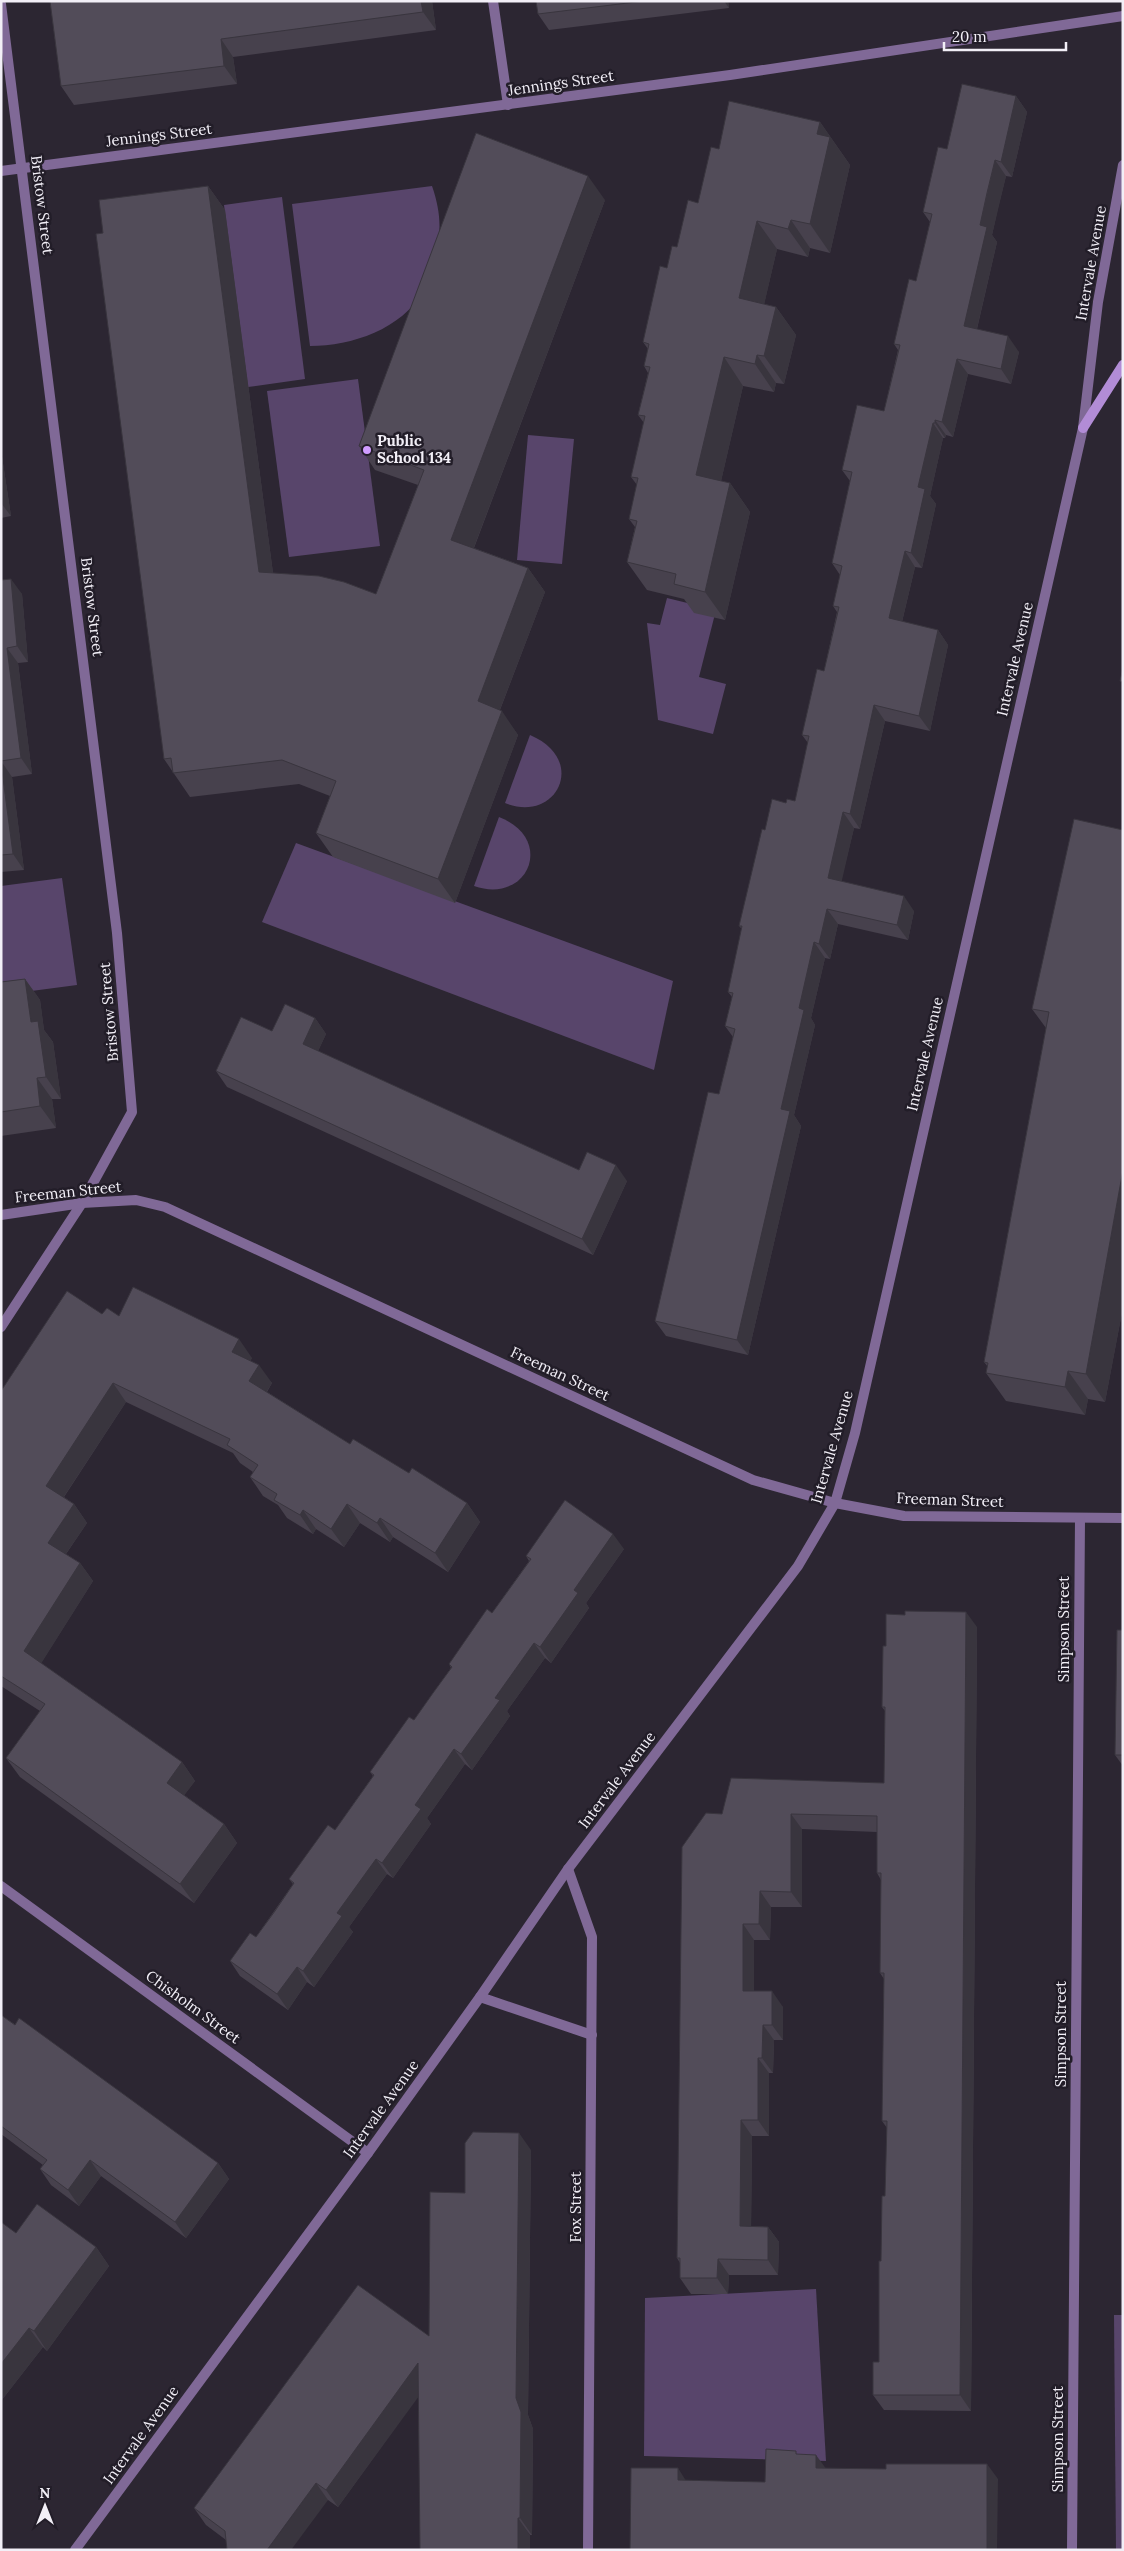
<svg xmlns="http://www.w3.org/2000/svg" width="1124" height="2551" font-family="Lora,serif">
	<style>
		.green { fill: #58456b }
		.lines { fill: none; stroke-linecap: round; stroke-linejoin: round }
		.street { stroke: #806997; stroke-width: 10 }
		.secondary { stroke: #b28cd6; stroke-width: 10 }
		.wall { fill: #47414d }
		.shaded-wall { fill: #39353e }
		.building { fill: #524c59; stroke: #39353e }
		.poi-dot { fill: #d09dff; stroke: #221d28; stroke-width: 2 }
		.labels { text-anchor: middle; stroke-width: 5; stroke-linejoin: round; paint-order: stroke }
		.street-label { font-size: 15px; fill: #f2eff7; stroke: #221d28 }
		.poi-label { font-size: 15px; font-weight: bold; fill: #f2eff7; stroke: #221d28; text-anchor: start }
	</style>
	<rect width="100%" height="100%" fill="#2c2632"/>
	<g class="green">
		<path d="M432,186C442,215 442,237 432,265C429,273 427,283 423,291C402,329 352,346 310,346L292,204Z"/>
		<path d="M282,197L305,379L248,387L224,205Z"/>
		<path d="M358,379L380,546L289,557L267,391Z"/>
		<path d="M528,435L574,439L562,564L517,560Z"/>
		<path d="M667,598L716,610L699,677L726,684L713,734L658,720L647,623L660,625Z"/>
		<path d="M530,735C589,760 556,824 505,803Z"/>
		<path d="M499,817C556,839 528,905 474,886Z"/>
		<path d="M296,843L673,981L654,1070L262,922Z"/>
		<path d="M62,878L77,985L1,995V886Z"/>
		<path d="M816,2289L826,2461L644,2456L645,2298Z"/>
		<path d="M1114,2315H1123V2550H1116Z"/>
	</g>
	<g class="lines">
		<g class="street">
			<path d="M493,1L508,105"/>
			<path d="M1,4L117,933L132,1112L82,1203L1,1327"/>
			<path d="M1,171L730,75L1123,16"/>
			<path d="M1,1215L82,1203L136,1200L165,1207L753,1480L835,1503L904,1516L1123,1518"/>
			<path d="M568,1869L592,1937L588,2550"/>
			<path d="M1,1886L368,2153"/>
			<path d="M480,1997L592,2035"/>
			<path d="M75,2550L368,2153L480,1997L568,1869L798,1566L835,1503L855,1433L1083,428L1098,302L1123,165"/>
			<path d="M1072,2550L1080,1518"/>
		</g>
		<path class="secondary" d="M1083,428L1123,365"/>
	</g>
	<g class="wall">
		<path d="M50,1H432L436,30L233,57L237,84L74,105L61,86Z"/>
		<path d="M536,1H728L729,8L549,30L538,14Z"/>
		<path d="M1016,96L1027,112L1012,177L1006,176L998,208L992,235L997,242L977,329L1019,352L1011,384L968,374L953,437L946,435L945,438H943L930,496L936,504L922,568L915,567L902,622L938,630L948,645L930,731L885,721L860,829L854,828L841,881L914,911L908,940L838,924L830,959L825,958L811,1018L815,1025L794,1115L801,1126L748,1355L666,1336L655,1321L719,1094L733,1037L725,1026L732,997L728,992L742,929L739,926L765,830L786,803L795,801L808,743L802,735L824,671L837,612L833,606L840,575L832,563L850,481L842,470L884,411L898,350L894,344L916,281L930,222L923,212L947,149Z"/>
		<path d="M820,122L850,165L830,253L810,248L808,257L777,249L764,304L776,307L796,335L784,384L776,383L774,392L743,386L721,481L730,483L750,512L725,620L694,613L684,599L647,590L627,562L635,527L629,519L637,485L631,477L644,423L638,415L648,373L644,366L648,349L643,342L667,268L698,203L719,149Z"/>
		<path d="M208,186L225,210L273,573L376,594L418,485L375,470L359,446L605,200L474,548L528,568L545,592L500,710L518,735L455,903L333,857L316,833L330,796L299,784L190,797L164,759L103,233Z"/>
		<path d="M1,450L11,516L1,518Z"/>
		<path d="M1,580L22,594L28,662L18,663L32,774L12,777L24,870L1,872Z"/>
		<path d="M1123,830V1307L1105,1402L1088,1399L1085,1415L1006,1401L986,1373L988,1367L984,1362L1046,1028L1032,1009Z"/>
		<path d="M25,979L40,1000L44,1030L53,1042L61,1099H52L56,1128L1,1136V982Z"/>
		<path d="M315,1018L326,1034L318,1051L579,1170L627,1181L593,1255L227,1087L216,1071L272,1031Z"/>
		<path d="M102,1314L119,1316L252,1358L250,1361L272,1383L267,1392L350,1444L467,1503L480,1522L448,1572L393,1537L390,1542L360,1523L344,1547L316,1529L313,1534L287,1518L278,1505L263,1496L250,1477L253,1472L240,1463L233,1453L126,1402L64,1497L74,1504L87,1523L66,1554L80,1563L93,1581L41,1663L182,1762L195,1781L184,1795L224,1824L237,1843L194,1903L20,1777L6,1758L40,1711L1,1686V1391Z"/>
		<path d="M624,1549L586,1603L589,1608L551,1663L545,1658L507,1711L510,1716L472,1770L465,1764L427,1818L431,1824L393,1878L387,1874L349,1927L353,1932L314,1987L307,1982L288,2010L240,1976L230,1961L256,1937L293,1884L289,1879L335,1830L373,1776L370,1772L414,1720L451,1668L449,1664L492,1613L529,1561L526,1556Z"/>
		<path d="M977,1627L971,2411L884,2410L873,2395L879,2362L881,2261L885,2196L887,2128L882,2121L884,1979L880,1973L881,1880L877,1873V1832L802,1829V1907H771L770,1940H754V1991L783,2007V2040H774L773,2073H769V2136H752L751,2226L768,2227L779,2242L778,2275H729L728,2294H691L680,2278V2263L677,2258L722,1814L884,1783L885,1711L882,1707L886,1646Z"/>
		<path d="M1123,1630V1766L1115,1755Z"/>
		<path d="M1,2015L218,2163L229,2179L186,2238L101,2176L79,2206L51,2185L40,2169L43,2165L1,2134Z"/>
		<path d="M531,2150L528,2415L533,2429L532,2535H530L418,2396L338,2507L328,2500L226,2540L206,2525L194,2508L429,2336L465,2193Z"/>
		<path d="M16,2233L96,2247L109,2266L47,2351L43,2347L1,2401Z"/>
	</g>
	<g class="shaded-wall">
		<path d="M421,1H432L436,30L423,12Z"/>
		<path d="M724,1H728L729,8Z"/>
		<path d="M221,39L233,57L237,84L224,66Z"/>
		<path d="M1016,96L1027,112L1012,177L1001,162Z"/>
		<path d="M820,122L850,165L830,253L810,224L817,134Z"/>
		<path d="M995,160L1006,176L992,235L997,242L974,341L964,326L980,225Z"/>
		<path d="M588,176L605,200L468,563L451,540Z"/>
		<path d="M208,186L225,210L276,596L259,572Z"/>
		<path d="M791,220L810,248L808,257L788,229Z"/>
		<path d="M757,221L777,249L759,327L739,298Z"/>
		<path d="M776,307L796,335L784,384L764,356Z"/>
		<path d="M1008,336L1019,352L1011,384L1001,369Z"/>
		<path d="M757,355L776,383L774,392L755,364Z"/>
		<path d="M724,357L743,386L716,503L696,475Z"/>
		<path d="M957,359L968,374L953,437L942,422Z"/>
		<path d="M935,420L946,435L945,438L935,423Z"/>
		<path d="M933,423L943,438L930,496L936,504L922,568L911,553L918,487Z"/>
		<path d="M1,450L11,516L1,503Z"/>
		<path d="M730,483L750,512L725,620L705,592Z"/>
		<path d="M905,551L915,567L899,634L889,618Z"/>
		<path d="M528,568L545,592L494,725L478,701Z"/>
		<path d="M11,579L22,594L28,662L17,646Z"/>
		<path d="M938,630L948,645L930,731L919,716Z"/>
		<path d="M7,648L18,663L32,774L21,758Z"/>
		<path d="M874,705L885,721L860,829L850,814Z"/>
		<path d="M502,711L518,735L455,903L438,879Z"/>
		<path d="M1,761L12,777L24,870L13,854Z"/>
		<path d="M843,812L854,828L839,893L828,878Z"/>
		<path d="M904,896L914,911L908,940L897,925Z"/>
		<path d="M827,909L838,924L830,959L819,944Z"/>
		<path d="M814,942L825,958L811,1018L815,1025L794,1115L801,1126L748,1355L737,1340L781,1109L799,1008Z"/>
		<path d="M25,979L40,1000L44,1030L53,1042L61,1099L46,1077L31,1022Z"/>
		<path d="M315,1018L326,1034L314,1060L303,1044Z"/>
		<path d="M37,1078L52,1099L56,1128L40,1106Z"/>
		<path d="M616,1165L627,1181L593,1255L582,1239Z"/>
		<path d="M1123,1170V1307L1105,1402L1086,1374Z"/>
		<path d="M239,1339L252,1358L246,1370L232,1352Z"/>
		<path d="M259,1365L272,1383L262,1399L249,1381Z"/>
		<path d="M1068,1371L1088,1399L1085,1415L1065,1387Z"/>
		<path d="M113,1383L126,1402L59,1504L46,1486Z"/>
		<path d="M467,1503L480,1522L448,1572L435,1553Z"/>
		<path d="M74,1504L87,1523L61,1561L48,1543Z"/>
		<path d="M347,1504L360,1523L344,1547L331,1529Z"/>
		<path d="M303,1510L316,1529L313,1534L300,1515Z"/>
		<path d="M380,1518L393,1537L390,1542L377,1523Z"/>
		<path d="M613,1534L624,1549L586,1603L589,1608L551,1663L540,1647L574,1590Z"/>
		<path d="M80,1563L93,1581L37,1670L24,1651Z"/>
		<path d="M966,1612L977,1627L971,2411L960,2395Z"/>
		<path d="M534,1643L545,1658L507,1711L510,1716L472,1770L461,1754L495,1698Z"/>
		<path d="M454,1749L465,1764L427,1818L431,1824L393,1878L382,1863L415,1805Z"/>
		<path d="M182,1762L195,1781L180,1801L167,1783Z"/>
		<path d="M791,1814L802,1829V1907L791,1892Z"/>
		<path d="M224,1824L237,1843L194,1903L180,1884Z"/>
		<path d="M376,1859L387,1874L349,1927L353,1932L314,1987L303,1971L337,1913Z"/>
		<path d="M760,1891L771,1907L770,1940L759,1924Z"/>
		<path d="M743,1924L754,1940V2007L743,1991Z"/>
		<path d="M297,1967L307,1982L288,2010L277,1994Z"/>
		<path d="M772,1991L783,2007V2040L772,2025Z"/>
		<path d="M763,2025L774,2040L773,2073L762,2058Z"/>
		<path d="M758,2058L769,2073V2136L758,2120Z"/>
		<path d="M741,2120L752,2136L751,2242L740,2226Z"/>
		<path d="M519,2133L531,2150L528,2415L533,2429L532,2535L520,2518L516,2398Z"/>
		<path d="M90,2160L101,2176L79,2206L68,2190Z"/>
		<path d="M218,2163L229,2179L186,2238L175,2222Z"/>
		<path d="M768,2227L779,2242L778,2275L768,2260Z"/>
		<path d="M96,2247L109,2266L47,2351L34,2331Z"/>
		<path d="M718,2259L729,2275L728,2294L717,2278Z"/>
		<path d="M29,2328L43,2347L1,2401V2364Z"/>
		<path d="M418,2363L430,2381L338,2507L326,2490Z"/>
		<path d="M816,2455L827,2470L816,2468Z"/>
		<path d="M987,2464L998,2479L997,2550H987Z"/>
		<path d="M678,2468L688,2484L678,2480Z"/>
		<path d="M316,2483L328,2500L291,2550H267Z"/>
		<path d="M518,2518L530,2535V2550H518Z"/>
	</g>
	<g class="building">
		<path d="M50,1H421L423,12L221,39L224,66L61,86Z"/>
		<path d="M536,1H644L538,14Z"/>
		<path d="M962,84L1016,96L1001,162L995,160L987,193L980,225L987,227L964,326L1008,336L1001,369L957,359L942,422L935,420V423H933L918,487L925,489L911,553L905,551L889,618L938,630L919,716L874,705L850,814L843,812L828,878L904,896L897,925L827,909L819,944L814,942L799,1008L804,1010L781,1109L790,1111L737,1340L655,1321L708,1092L719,1094L735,1029L725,1026L733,993L728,992L742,926H739L762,829L765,830L772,799L786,803L787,799L795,801L809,736L802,735L817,669L824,671L839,607L833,606L842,566L832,563L852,472L842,470L857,405L884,411L900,345L894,344L909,279L916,281L932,214L923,212L938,147L947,149Z"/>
		<path d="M729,101L820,122L817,134L830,137L810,224L791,220L788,229L757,221L739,298L776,307L764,356L757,355L755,364L724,357L696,475L730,483L705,592L674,584L676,574L627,562L637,521L629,519L638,478L631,477L645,416L638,415L650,367L644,366L649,344L643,342L660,266L667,268L672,246L677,247L688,200L698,203L711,147L719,149Z"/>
		<path d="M476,133L588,176L451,540L528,568L478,701L502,711L438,879L316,833L336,781L282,760L173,773L171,758L164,759L96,234L103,233L99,200L208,186L259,572L319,576L344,582L376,594L424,470L359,446Z"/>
		<path d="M11,579L17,646L7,648L21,758L1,761V580Z"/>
		<path d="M1123,668V682L1120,681Z"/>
		<path d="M1,763L13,854L1,855Z"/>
		<path d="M1074,819L1123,830V1170L1086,1374L1068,1371L1065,1387L986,1373L988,1363L984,1362L1049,1012L1032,1009Z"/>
		<path d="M25,979L31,1022L38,1021L46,1077L37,1078L40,1106L1,1112V982Z"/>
		<path d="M285,1004L315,1018L303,1044L579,1170L587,1152L616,1165L582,1239L216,1071L241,1017L272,1031Z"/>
		<path d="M133,1287L239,1339L232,1352L259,1365L249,1381L350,1444L353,1439L409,1473L412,1468L467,1503L435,1553L380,1518L377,1523L347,1504L331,1529L303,1510L300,1515L274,1500L277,1494L250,1477L258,1465L227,1445L230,1439L113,1383L46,1486L74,1504L48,1543L80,1563L24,1651L182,1762L167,1783L224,1824L180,1884L6,1758L45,1704L1,1676V1391L67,1291L102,1314L107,1308L119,1316Z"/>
		<path d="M565,1500L613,1534L574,1590L578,1593L540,1647L534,1643L495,1698L500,1700L461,1754L454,1749L415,1805L421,1809L382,1863L376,1859L337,1913L342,1916L303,1971L297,1967L277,1994L230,1961L250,1933L256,1937L275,1911L294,1883L289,1879L328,1825L335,1830L374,1775L370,1772L409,1717L414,1720L433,1693L452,1667L449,1664L487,1609L492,1613L531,1559L526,1556Z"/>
		<path d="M905,1611L966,1612L960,2395H873V2362H879V2261H881L882,2196H885L887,2121H882L884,1973H880L881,1873H877V1816L791,1814V1892L760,1891L759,1924H743V1991H772V2025H763L762,2058H758V2120H741L740,2226L768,2227V2260L718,2259L717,2278H680V2258H677L682,1847L706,1813L722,1814L731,1778L884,1783L885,1707H882L883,1646H886V1614L905,1615Z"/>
		<path d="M1117,1630H1123V1755H1115Z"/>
		<path d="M1,2015L15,2025L19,2018L218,2163L175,2222L90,2160L68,2190L40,2169L47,2160L1,2126Z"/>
		<path d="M473,2132L519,2133L516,2398L521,2412L520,2518H518V2550H420L418,2363L326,2490L316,2483L267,2550H227L225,2531L194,2508L358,2285L429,2336L430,2192L465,2193V2143Z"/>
		<path d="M37,2204L96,2247L34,2331L29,2328L1,2364V2222L16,2233Z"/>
		<path d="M766,2449L796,2451V2454L816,2455V2468L886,2469V2464H987V2550H630L631,2468H678V2480L765,2482Z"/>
	</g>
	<circle class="poi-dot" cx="367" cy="450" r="5"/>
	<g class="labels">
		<g class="street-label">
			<text transform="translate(561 83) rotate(-8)" y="5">Jennings Street</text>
			<text transform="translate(159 135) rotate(-7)" y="5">Jennings Street</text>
			<text transform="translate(42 205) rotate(83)" y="5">Bristow Street</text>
			<text transform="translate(1091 263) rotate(-80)" y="5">Intervale Avenue</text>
			<text transform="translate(92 607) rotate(83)" y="5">Bristow Street</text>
			<text transform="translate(1015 659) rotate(-77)" y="5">Intervale Avenue</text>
			<text transform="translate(109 1012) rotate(-95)" y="5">Bristow Street</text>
			<text transform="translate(925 1054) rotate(-77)" y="5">Intervale Avenue</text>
			<text transform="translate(68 1192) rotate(-6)" y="5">Freeman Street</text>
			<text transform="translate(560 1374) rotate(25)" y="5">Freeman Street</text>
			<text transform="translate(832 1447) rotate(-74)" y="5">Intervale Avenue</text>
			<text transform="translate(950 1500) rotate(2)" y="5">Freeman Street</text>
			<text transform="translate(1064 1629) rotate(-90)" y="5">Simpson Street</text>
			<text transform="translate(617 1780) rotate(-53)" y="5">Intervale Avenue</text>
			<text transform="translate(193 2007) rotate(36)" y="5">Chisholm Street</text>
			<text transform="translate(1061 2034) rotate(-90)" y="5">Simpson Street</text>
			<text transform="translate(381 2109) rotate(-54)" y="5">Intervale Avenue</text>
			<text transform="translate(576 2207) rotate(-90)" y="5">Fox Street</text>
			<text transform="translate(141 2435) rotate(-54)" y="5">Intervale Avenue</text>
			<text transform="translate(1058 2439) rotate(-90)" y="5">Simpson Street</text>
		</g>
		<g class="poi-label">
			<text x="377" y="446">Public<tspan x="377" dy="17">School 134</tspan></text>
		</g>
	</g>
	<rect width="1124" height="2551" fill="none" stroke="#f2eff7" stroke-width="5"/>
	<g transform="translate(45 2506)" stroke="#221d28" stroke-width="4" paint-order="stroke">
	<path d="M0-4L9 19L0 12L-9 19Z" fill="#f2eff7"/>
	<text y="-8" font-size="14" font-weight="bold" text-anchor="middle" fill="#f2eff7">N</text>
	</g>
	<path d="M944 42v8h122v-8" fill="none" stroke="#f2eff7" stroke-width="2.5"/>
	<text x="952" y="42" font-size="15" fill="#f2eff7" stroke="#221d28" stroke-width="4" paint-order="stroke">20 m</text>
</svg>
